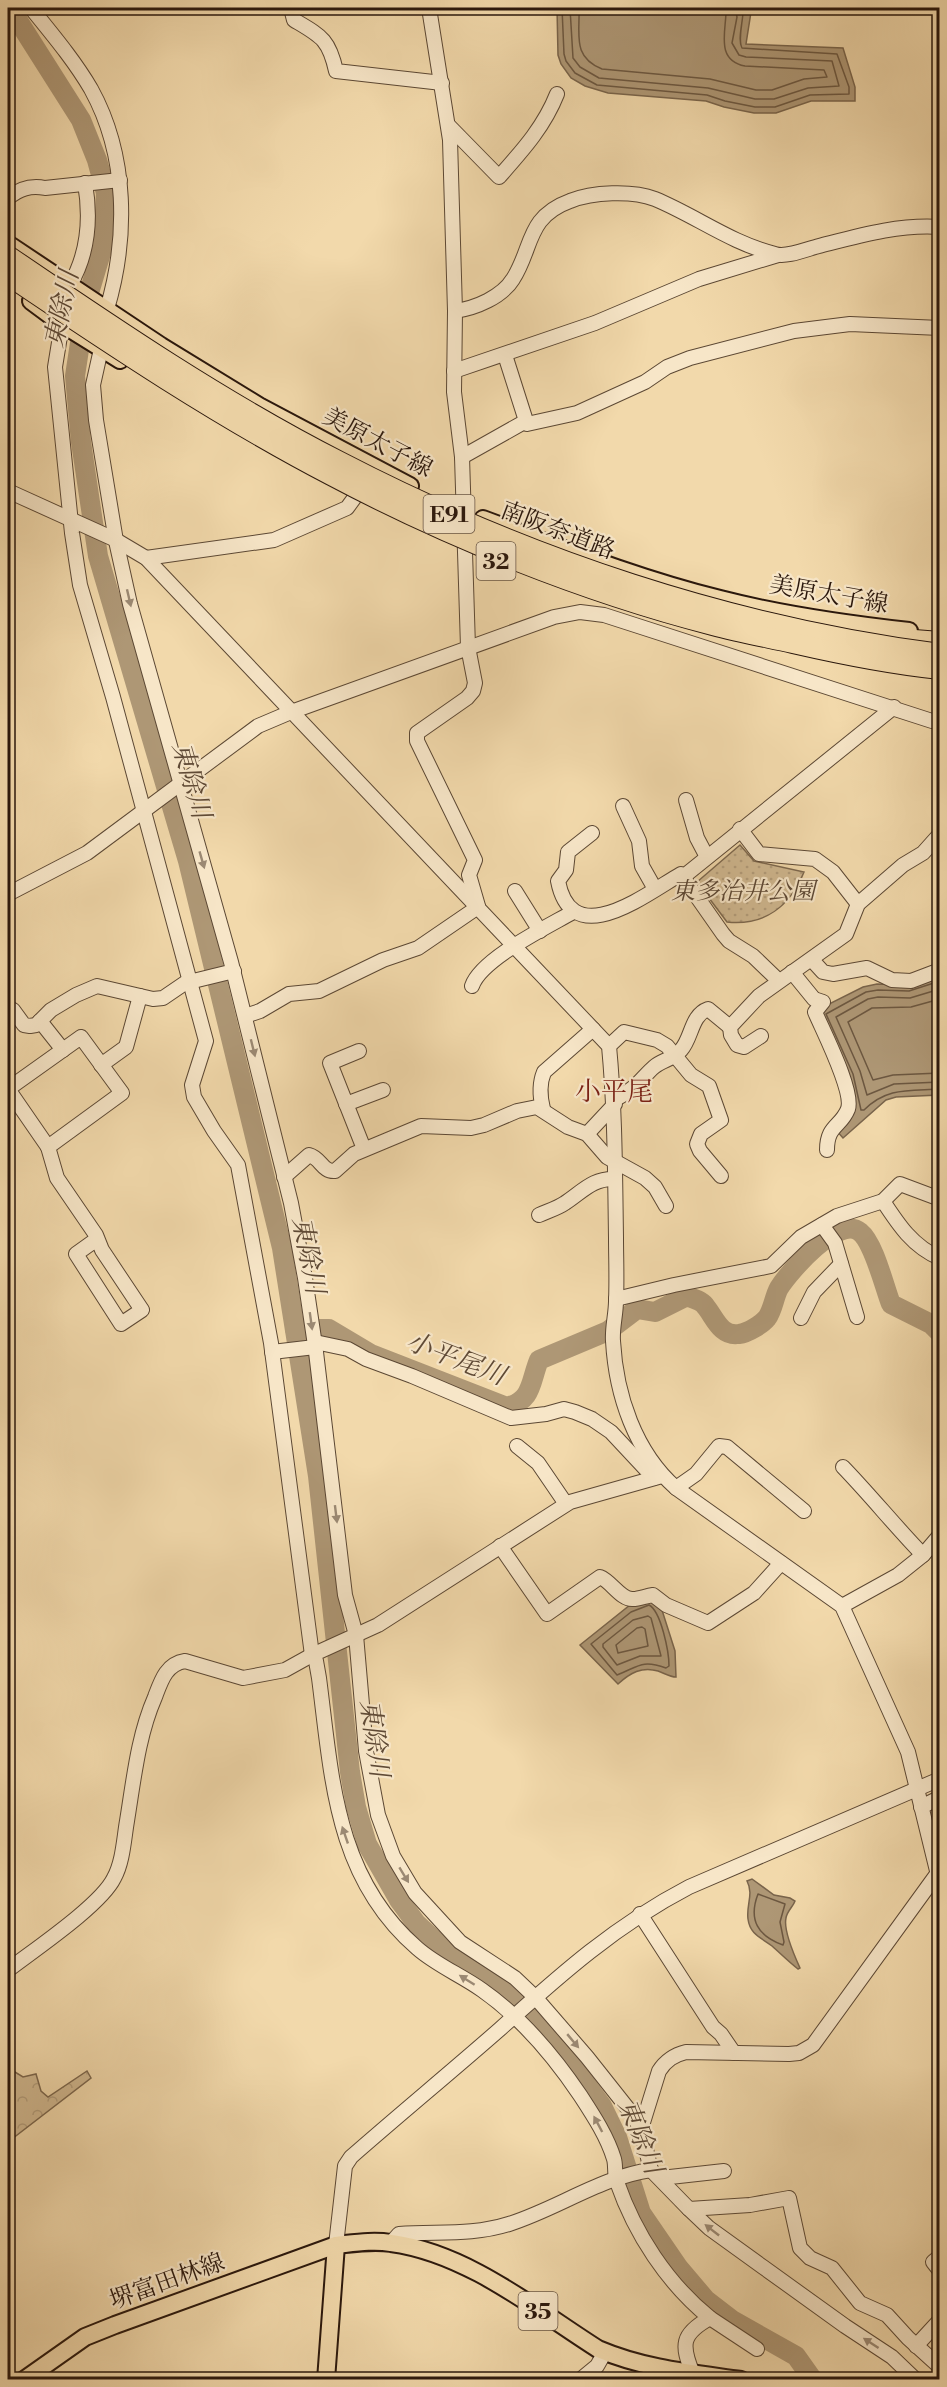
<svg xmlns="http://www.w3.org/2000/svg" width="947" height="2387" font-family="'Libre Bodoni','Noto Serif JP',serif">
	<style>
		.forest { fill: url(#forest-crowns); stroke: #7d684e; stroke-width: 1.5 }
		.park { fill: url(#park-dots); stroke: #7d684e; stroke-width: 1.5 }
		.water { fill: #ae9775; stroke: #79644b; stroke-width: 1.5 }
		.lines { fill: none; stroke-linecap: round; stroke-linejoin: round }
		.shore { stroke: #6c5740; stroke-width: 1.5 }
		.river { stroke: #ae9775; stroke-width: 20 }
		.minor-casing { stroke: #5c4834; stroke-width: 16 }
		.major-casing { stroke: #2a170c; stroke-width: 20 }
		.highway-casing { stroke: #2a170c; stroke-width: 22 }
		.minor { stroke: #f7e6c8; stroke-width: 14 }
		.major { stroke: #f2d9ab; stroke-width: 16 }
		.highway { stroke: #f2d9ab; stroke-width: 20 }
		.highway-bridge-casing { stroke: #2a170c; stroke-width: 22; stroke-linecap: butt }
		.highway-bridge { stroke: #f2d9ab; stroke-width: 20 }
		.oneway { fill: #9b8973 }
		.labels { text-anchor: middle; stroke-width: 4.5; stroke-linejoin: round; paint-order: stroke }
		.shield { fill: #f7e6c8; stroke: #685544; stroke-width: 1.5 }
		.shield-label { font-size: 22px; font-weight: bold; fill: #2a170c }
		.street-label { font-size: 24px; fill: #2a170c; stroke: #f7e6c8 }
		.park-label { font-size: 24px; font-style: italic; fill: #5c4734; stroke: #f7e6c8 }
		.water-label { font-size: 26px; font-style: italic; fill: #5f4a36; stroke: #f7e6c8 }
		.neighbourhood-label { font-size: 26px; fill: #7a1f14; stroke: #f7e6c8 }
	</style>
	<defs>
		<pattern id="forest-crowns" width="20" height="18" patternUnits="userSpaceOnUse" patternTransform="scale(1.5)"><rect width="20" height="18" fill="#d0b890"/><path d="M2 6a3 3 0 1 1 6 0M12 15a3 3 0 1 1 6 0" fill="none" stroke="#b39d7b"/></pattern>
		<pattern id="park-dots" width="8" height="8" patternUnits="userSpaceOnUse" patternTransform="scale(1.5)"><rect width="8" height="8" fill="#d0b890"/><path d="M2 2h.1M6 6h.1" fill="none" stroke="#b39d7b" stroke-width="1.8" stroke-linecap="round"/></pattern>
	</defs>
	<rect width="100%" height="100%" fill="#f2d9ab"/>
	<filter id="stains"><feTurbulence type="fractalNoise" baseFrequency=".00333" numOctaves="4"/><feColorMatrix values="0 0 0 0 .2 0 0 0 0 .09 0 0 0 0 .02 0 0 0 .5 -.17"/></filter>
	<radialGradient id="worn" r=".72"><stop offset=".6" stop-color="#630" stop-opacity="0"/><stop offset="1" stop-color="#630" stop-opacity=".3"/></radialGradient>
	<path class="forest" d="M10,2045V2069L23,2077L36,2074L41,2091L48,2097L87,2071L91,2078L8,2142V2047Z"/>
	<path class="park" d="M740,845L754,861L804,872C790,906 765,926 727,922L697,882Z"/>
	<g class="water">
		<path d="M557,8H745L751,12L746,44L843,48L855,87V101H811L776,113H754L724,107L706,101L608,93L585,86L571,78L561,64L558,55Z"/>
		<path d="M939,975V1095L896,1097L886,1100L843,1138L836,1130L853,1108L817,1010L863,987L877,984L908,985Z"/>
		<path d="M648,1599L661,1607L675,1651L676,1677C670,1677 664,1673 658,1671C642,1666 630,1673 618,1684L580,1645L630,1605H638Z"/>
		<path d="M752,1879L774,1895L790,1898L795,1901C793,1907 787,1911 786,1918C783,1931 795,1957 800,1968L798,1969C789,1962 781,1954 772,1946C762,1938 750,1935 748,1919C746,1905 754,1894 747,1881Z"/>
	</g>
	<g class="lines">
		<g class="shore">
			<path d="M562,8L564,54L566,61L575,73L597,85L707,95L725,101L755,107H775L810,95L849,94V87L837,54L742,48C737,39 744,19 743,8"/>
			<path d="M570,8L573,58L580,67L599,78L708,88L755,99H774L808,88L839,86L832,61L746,57L739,55L732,43L737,17L735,8"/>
			<path d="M579,8C580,35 572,57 602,69L710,79L756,90H772L804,79L827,77L824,70L745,66C714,60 727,29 726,8"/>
			<path d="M940,981L909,991L878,990L866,992L826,1014L853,1074L861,1110H864C887,1087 909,1091 940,1089"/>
			<path d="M940,989L910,998L878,997L868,999L836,1017L860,1071L867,1095L894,1084L940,1082"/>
			<path d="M940,999L911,1007L872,1008L848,1022L873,1080L893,1075L940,1073"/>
			<path d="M649,1605C661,1611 669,1652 669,1666L666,1668C641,1659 638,1667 617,1675L591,1644L631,1612Z"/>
			<path d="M648,1616L651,1618L661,1656H640L617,1665L603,1647V1644L633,1620Z"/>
			<path d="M642,1627L645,1629L648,1646L618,1653L616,1645L637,1628Z"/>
			<path d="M758,1894L785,1904L780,1922L784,1942L783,1945C758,1936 748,1920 758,1894Z"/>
		</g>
		<g class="river">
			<path d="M10,8L81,120L97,160L106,193L103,246L86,303L75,376L81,442L98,556L188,861L282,1248L318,1476L350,1772L356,1807L367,1844L399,1900L416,1923L442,1947L514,1996L534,2015L574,2068L602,2106L617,2137L641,2213L678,2267L706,2300L732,2320L796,2356L813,2380"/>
			<path d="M295,1329H329L371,1354L507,1407C533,1400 530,1382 539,1360L608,1331L637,1309L655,1312L687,1296C693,1299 702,1300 706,1307C715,1318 721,1337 739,1334C748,1333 762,1324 767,1318C773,1310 774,1297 779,1288C789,1272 839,1214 860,1232C874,1243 884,1286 891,1304L931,1324L940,1333"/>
		</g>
		<defs>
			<g id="minor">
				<path d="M31,8C52,34 74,60 91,89C128,156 128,238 107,309"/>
				<path d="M291,8L294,20C321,36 329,39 336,71L442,83"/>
				<path d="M429,8L450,140L455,311L454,392L462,457L468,647L475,683L473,691L467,698L417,733V741L475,860L469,875L478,906"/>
				<path d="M449,126L499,177C522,151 544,127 557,94"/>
				<path d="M8,198C19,189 30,185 45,188L120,180"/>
				<path d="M70,285C88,254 91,218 85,183"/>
				<path d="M455,311C476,308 502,297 513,279C533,248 526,217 570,201C592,192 632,190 655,199C696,216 731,243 775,254C786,258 807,249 819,246C858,236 899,224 940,227"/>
				<path d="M62,324L55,367L72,533L80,585L113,697L206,1041L192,1085L194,1097L214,1131L238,1165L271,1343L312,1655L316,1661L319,1678C332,1778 335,1877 417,1948C436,1965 461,1975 482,1990C522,2018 553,2055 580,2095C593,2115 607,2136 614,2159C616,2166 614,2174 617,2182C635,2234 667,2283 710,2318C681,2334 681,2345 693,2374"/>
				<path d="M101,349L93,385L96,420L116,541L130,604L231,962L291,1203L305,1278L316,1352L345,1595L356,1635L366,1751L378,1815L393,1856L415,1893L460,1942L515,1978L535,1997L587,2057L629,2110L641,2129L651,2170L689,2209L709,2228L763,2267L845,2326L892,2357L916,2380"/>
				<path d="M454,371L595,323L699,279L778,255"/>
				<path d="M526,421L527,424L577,413L645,382L667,367L690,358L794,331L850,324L940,328"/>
				<path d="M462,457L526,421L505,355"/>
				<path d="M8,491L114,539L146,558L609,1046C615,1109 615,1173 616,1237C616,1258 617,1279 616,1301C616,1314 612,1328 613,1341C616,1395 635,1452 676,1488L842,1606L908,1752L940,1883"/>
				<path d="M146,558L274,540L347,508L355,497"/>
				<path d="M686,800L697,838L707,857"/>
				<path d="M623,806L639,841L642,866L655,889"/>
				<path d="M740,829L759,854L815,859L833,872L858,904"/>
				<path d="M592,833L568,852L566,870L558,881C572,953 646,894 681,874L723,934L729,941L753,956L779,981"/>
				<path d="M683,877L894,707"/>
				<path d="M515,891L540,931"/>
				<path d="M8,894L87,853L258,726L291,712L554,617L580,612L604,615L932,721H940"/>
				<path d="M812,960L823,972L833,974L867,968L892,980L911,981L940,970"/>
				<path d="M792,972L814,999L823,1002L815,1012C823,1031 854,1091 848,1109C841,1127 827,1125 827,1150"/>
				<path d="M472,986C481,959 547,927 573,912"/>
				<path d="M8,1007L13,1010L24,1025L30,1026L36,1025L51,1010L76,995L97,986L153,999L163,998L185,983L234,971"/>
				<path d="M245,1016L260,1011L289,994L319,991L383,960L418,948L478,907"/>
				<path d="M40,1021L63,1050"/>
				<path d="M761,1036L744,1047L737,1045L731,1035L730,1027L759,996L846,934L858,904L903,865L923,853L940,834"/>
				<path d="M81,1037L122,1093L48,1147L8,1089Z"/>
				<path d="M609,1046L624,1032L657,1040L667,1046L691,1075L709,1086L721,1120L701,1134L697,1144L700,1151L721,1176"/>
				<path d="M359,1051L330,1063L364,1149"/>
				<path d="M101,1065L126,1047L140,996"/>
				<path d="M614,1100C621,1096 628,1092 634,1087C641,1081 647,1073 654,1067C662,1060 674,1059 681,1050C692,1038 691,1015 708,1009L730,1027"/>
				<path d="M346,1104L383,1090"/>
				<path d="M543,1109C540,1097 539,1084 544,1072L593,1029"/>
				<path d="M587,1134L615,1104"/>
				<path d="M48,1147L57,1178L96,1235L102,1250L142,1310L121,1324L76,1254L97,1239"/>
				<path d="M284,1177L309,1155C321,1158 322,1172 335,1171L354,1154L421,1126L471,1128L484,1125L517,1111L537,1107L568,1127L587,1134L607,1157L645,1178L655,1187L666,1206"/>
				<path d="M883,1201C898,1224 913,1247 940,1258"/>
				<path d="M539,1215C548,1211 558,1208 565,1203C583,1191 593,1178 615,1179"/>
				<path d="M822,1225L835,1243L857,1317"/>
				<path d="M616,1299L674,1285L771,1266L801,1237L837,1216L883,1201L900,1184L940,1199"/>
				<path d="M801,1318L814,1292L841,1264"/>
				<path d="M315,1342L348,1349L366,1359L412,1376L511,1418L546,1414L564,1409L575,1412L592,1419L611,1432L654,1478"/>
				<path d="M272,1352L315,1347"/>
				<path d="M517,1446L538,1463L566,1504"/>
				<path d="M843,1467C871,1496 895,1526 923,1555"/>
				<path d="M676,1488L696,1474L719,1446L727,1447L804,1511"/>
				<path d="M500,1546L547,1614L600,1577C611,1581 621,1600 633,1599C639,1599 646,1596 653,1595L666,1605L708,1623L754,1593L781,1563"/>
				<path d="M842,1606L898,1575L923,1555L940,1535"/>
				<path d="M921,1807L937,1799L940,1802"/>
				<path d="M640,1914L713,2027L721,2034L734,2053"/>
				<path d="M8,1970C34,1950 101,1905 114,1878C123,1862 124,1838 127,1821C134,1778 138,1736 155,1697C161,1681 166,1664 185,1661L243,1678L285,1670L312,1655L378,1625L570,1502L662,1476"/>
				<path d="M641,2129L659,2071C666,2060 674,2055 686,2052L789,2054L799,2053L813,2045L937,1874"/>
				<path d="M661,2178L724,2171"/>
				<path d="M689,2209L750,2205L789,2198L800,2248L810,2258L832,2268L860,2303L887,2315L908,2338L940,2367"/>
				<path d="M391,2243L399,2234C437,2231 471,2236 509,2224C557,2209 601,2177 651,2170"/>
				<path d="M336,2245L345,2166L351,2157C400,2114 451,2072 500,2029C561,1974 616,1925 689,1887L940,1779"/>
				<path d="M940,2256L933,2262L940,2271"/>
				<path d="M710,2318L757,2349"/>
				<path d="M916,2346L940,2320"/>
				<path d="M580,2380L597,2366L605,2352"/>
			</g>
			<g id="major">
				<path d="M8,244L161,346L259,406L410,486"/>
				<path d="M31,301L62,324L120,360"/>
				<path d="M483,519C561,548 639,579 720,599C782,615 846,624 909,631"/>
				<path d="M24,2380L85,2337L115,2325L336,2245C355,2243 373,2240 391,2243C467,2253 535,2309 598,2349C645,2369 692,2373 741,2380"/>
				<path d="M326,2380L336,2245"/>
			</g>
			<path id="highway" d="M888,638L940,642"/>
		</defs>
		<use href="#minor" class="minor-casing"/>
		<use href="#major" class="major-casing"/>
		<use href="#highway" class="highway-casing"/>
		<use href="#minor" class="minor"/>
		<use href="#major" class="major"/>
		<use href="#highway" class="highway"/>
		<defs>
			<g id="highway-bridge">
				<path d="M8,256C115,329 224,403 340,462C527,559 731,627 940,654"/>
				<path d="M8,275C113,346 218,416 331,475C448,537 584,592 713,625C739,632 766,637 793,643C841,654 890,664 940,669"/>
			</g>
		</defs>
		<use href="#highway-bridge" class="highway-bridge-casing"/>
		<use href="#highway-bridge" class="highway-bridge"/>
	</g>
	<defs><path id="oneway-solid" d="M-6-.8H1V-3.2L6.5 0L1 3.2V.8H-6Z" transform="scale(1.5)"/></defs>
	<g class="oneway">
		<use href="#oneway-solid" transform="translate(129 598) rotate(77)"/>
		<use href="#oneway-solid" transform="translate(202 860) rotate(74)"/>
		<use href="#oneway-solid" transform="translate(253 1048) rotate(76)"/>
		<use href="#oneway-solid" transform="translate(311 1321) rotate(82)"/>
		<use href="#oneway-solid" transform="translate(336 1514) rotate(83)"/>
		<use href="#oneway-solid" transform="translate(345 1835) rotate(-109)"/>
		<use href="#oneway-solid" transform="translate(404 1875) rotate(59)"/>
		<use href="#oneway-solid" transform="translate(467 1980) rotate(-148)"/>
		<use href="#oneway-solid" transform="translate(573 2041) rotate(50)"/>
		<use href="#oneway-solid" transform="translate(598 2124) rotate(-118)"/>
		<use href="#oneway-solid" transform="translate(712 2230) rotate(-142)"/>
		<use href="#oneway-solid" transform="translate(871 2343) rotate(-147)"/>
	</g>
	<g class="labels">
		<g class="shield">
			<rect x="423.5" y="495" width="51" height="38" rx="4.5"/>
			<rect x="476.5" y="542" width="39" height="38" rx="4.5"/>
			<rect x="518.5" y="2292" width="39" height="38" rx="4.5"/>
		</g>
		<g class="shield-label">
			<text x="449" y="522">E91</text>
			<text x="496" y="569">32</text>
			<text x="538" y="2319">35</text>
		</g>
		<g class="street-label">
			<text transform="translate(378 442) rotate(28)" y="8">美原太子線</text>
			<text transform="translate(558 530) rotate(21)" y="8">南阪奈道路</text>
			<text transform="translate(829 594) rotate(10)" y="8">美原太子線</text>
			<text transform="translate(167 2281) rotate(-20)" y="8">堺富田林線</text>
		</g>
		<g class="park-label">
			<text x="743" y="899">東多治井公園</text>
		</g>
		<g class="water-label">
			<text transform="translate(61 309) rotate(-78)" y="9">東除川</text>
			<text transform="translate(192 780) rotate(74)" y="9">東除川</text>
			<text transform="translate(309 1255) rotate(79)" y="9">東除川</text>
			<text transform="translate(456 1358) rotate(21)" y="9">小平尾川</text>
			<text transform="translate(375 1738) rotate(82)" y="9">東除川</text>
			<text transform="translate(641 2136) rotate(68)" y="9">東除川</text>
		</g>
		<g class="neighbourhood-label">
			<text x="614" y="1100">小平尾</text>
		</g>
	</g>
	<rect width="947" height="2387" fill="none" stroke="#f2d9ab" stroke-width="30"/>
	<rect x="9" y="9" width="929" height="2369" fill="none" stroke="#2a170c" stroke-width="3"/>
	<rect x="15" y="15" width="917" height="2357" fill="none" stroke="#2a170c" stroke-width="1.5"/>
	<rect width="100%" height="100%" filter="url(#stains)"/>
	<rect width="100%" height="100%" fill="url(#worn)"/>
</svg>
